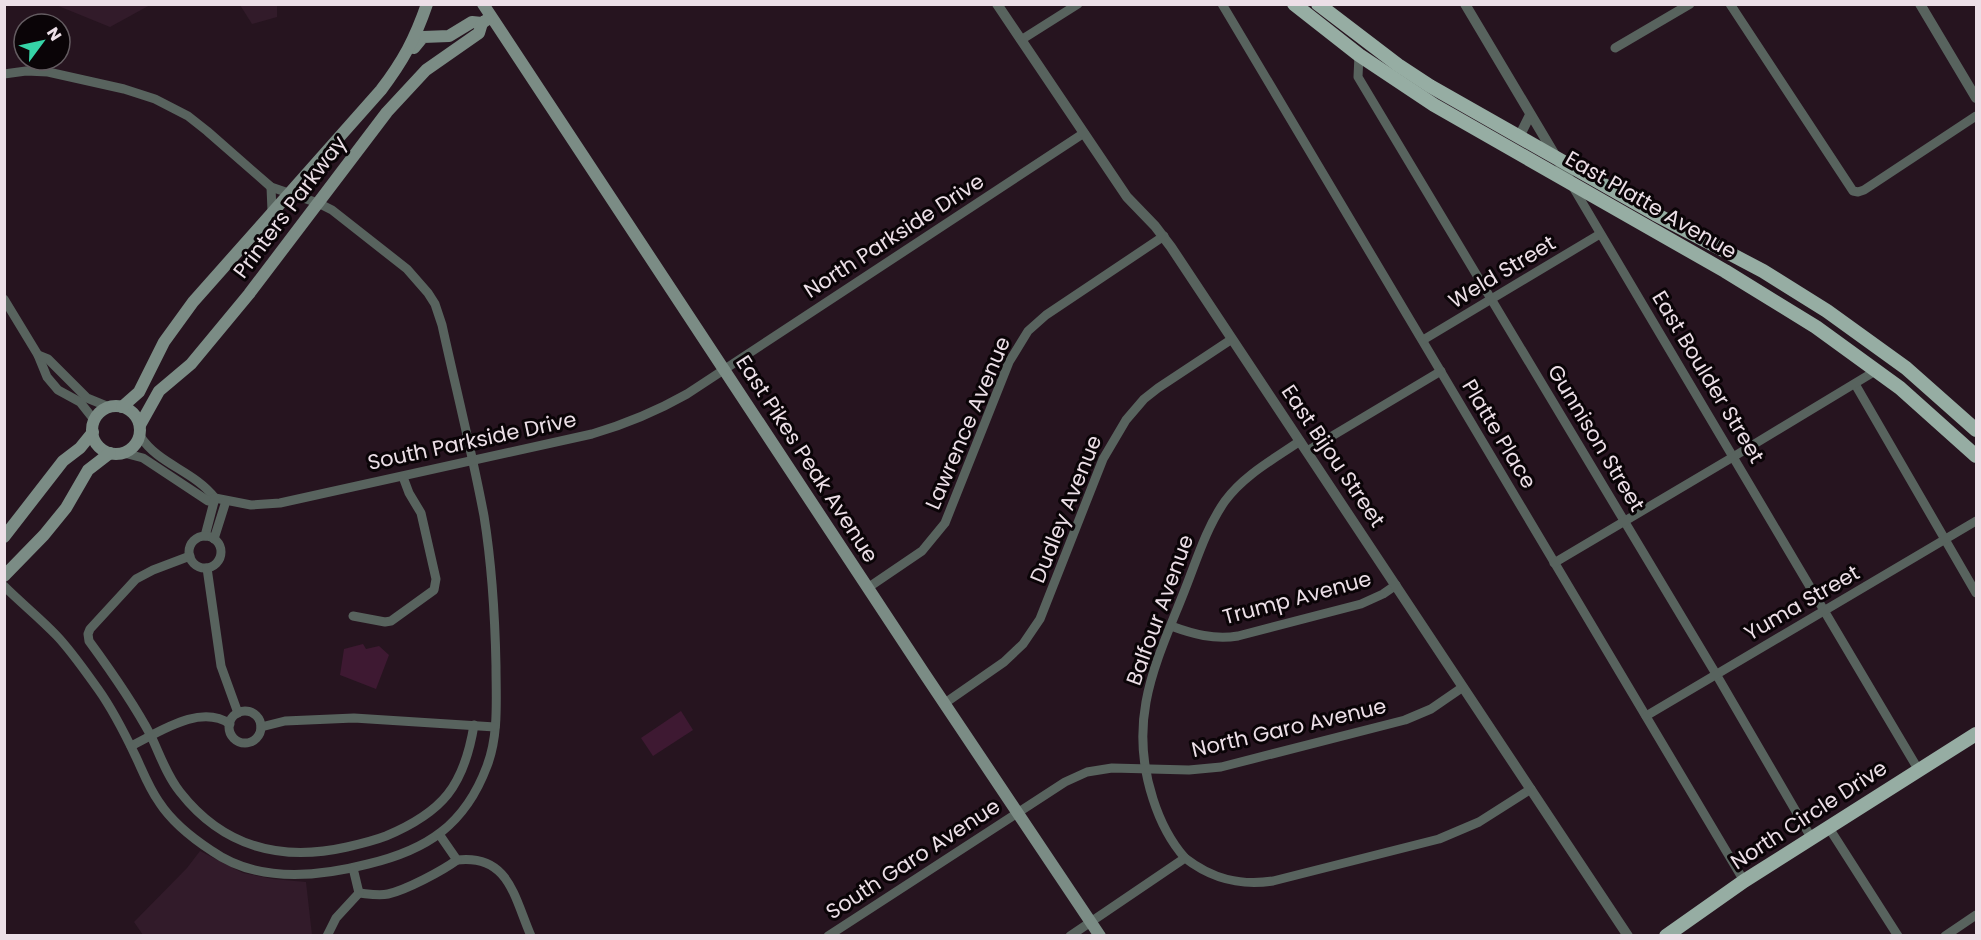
<svg xmlns="http://www.w3.org/2000/svg" width="1981" height="940" font-family="Poppins,sans-serif">
	<style>
		.built { fill: #321b2a }
		.green { fill: #3e1932 }
		.lines { fill: none; stroke-linecap: round; stroke-linejoin: round }
		.minor { stroke: #58635e; stroke-width: 9 }
		.tertiary { stroke: #58635e; stroke-width: 10 }
		.secondary { stroke: #7b8c85; stroke-width: 12 }
		.primary { stroke: #96ada3; stroke-width: 14 }
		.labels { text-anchor: middle; stroke-width: 6; stroke-linejoin: round; paint-order: stroke }
		.street-label { font-size: 21px; fill: #ecdfe7; stroke: #0a0407 }
	</style>
	<rect width="100%" height="100%" fill="#26141f"/>
	<g class="built">
		<path d="M56,5H150L110,27Z"/>
		<path d="M240,5H277V17L252,24Z"/>
		<path d="M200,851L243,873L273,879L306,882L312,935H143L134,922L187,868Z"/>
	</g>
	<g class="green">
		<path d="M363,644L366,649L379,646L389,655L376,689L340,675L344,649Z"/>
		<path d="M681,711L693,730L653,756L641,738Z"/>
	</g>
	<g class="lines">
		<g class="minor">
			<path d="M1222,4L1744,881"/>
			<path d="M1730,4L1853,191L1858,192L1864,190L1976,116"/>
			<path d="M1021,40L1078,4"/>
			<path d="M1615,48L1690,4"/>
			<path d="M1359,55L1358,77L1716,674L1812,839"/>
			<path d="M4,74L26,71L48,72L124,89L155,99L188,116L207,131L271,187L318,203L332,210L407,269L428,293L435,304L442,325C456,389 472,452 484,516C492,566 495,616 496,666C496,699 499,735 487,766C465,825 427,850 368,864C318,877 257,883 212,851C192,838 172,822 159,802C149,788 143,772 136,757C125,734 113,710 98,689C85,671 72,652 57,636C40,618 21,603 4,586"/>
			<path d="M271,187L272,211"/>
			<path d="M1573,187L1918,769"/>
			<path d="M4,299L38,355L47,377L58,390L80,402L95,421"/>
			<path d="M1423,340L1600,234"/>
			<path d="M38,355L48,359L87,398L109,407"/>
			<path d="M1855,384L1976,593"/>
			<path d="M140,436C159,465 193,470 215,498"/>
			<path d="M1307,451L1441,371"/>
			<path d="M124,453L143,458L208,501L215,498L251,505L280,503L592,434C626,424 657,411 687,394L1084,133"/>
			<path d="M205,536L215,498"/>
			<circle cx="205" cy="552" r="16"/>
			<path d="M214,539L226,501"/>
			<path d="M190,556L153,570L136,579L90,629L88,634L89,641C111,671 133,702 151,736C160,755 167,776 180,792C223,847 281,862 347,847C360,844 373,841 386,836C443,812 464,786 474,725"/>
			<path d="M1554,563L1733,457L1877,370"/>
			<path d="M207,568L221,666L238,713"/>
			<path d="M869,587L922,551L945,523L1009,362L1028,331L1046,315L1164,236"/>
			<path d="M353,616L385,622L391,621L434,590L436,579L421,513L409,493L403,477"/>
			<path d="M1171,626C1193,634 1214,640 1238,636L1361,604L1383,594L1396,585"/>
			<path d="M945,703L1004,662L1023,644L1040,619L1103,459L1126,420L1144,399L1158,388L1232,339"/>
			<circle cx="245" cy="727" r="16"/>
			<path d="M1646,716L1976,521"/>
			<path d="M261,727L285,721L354,718L495,727"/>
			<path d="M131,746C158,733 200,703 230,724"/>
			<path d="M1829,828L1898,936"/>
			<path d="M439,834L457,860C509,854 514,897 531,936"/>
			<path d="M1185,858C1170,841 1160,821 1153,799C1127,719 1155,665 1184,592C1196,562 1206,528 1225,501C1244,475 1274,459 1300,441"/>
			<path d="M359,893C369,894 379,896 388,894C406,890 442,871 457,860"/>
			<path d="M327,936L336,918L359,893L353,868"/>
			<path d="M828,936L1065,782L1087,772L1112,768L1189,770L1221,767L1405,720L1431,709L1463,687"/>
			<path d="M1070,936L1185,858C1212,879 1240,886 1273,881L1439,839L1479,822L1531,789"/>
			<path d="M1945,936L1976,915"/>
		</g>
		<g class="tertiary">
			<path d="M997,4L1127,197L1155,226L1171,247L1628,936"/>
			<path d="M1465,4L1571,182"/>
			<path d="M1920,4L1976,98"/>
			<path d="M1519,137L1530,115"/>
		</g>
		<g class="secondary">
			<path d="M483,4L924,673L1100,936"/>
			<path d="M414,48L423,37L449,36L472,22L482,23L488,19"/>
			<circle cx="116" cy="430" r="24"/>
			<path d="M122,407L139,392L164,342L193,302L381,90C403,61 415,39 427,4"/>
			<path d="M140,425L159,391L191,364L249,294L387,112L426,70L479,33L482,23"/>
			<path d="M4,537L63,461L80,448L93,432"/>
			<path d="M4,576L44,535L66,508L88,470L110,453"/>
		</g>
		<g class="primary">
			<path d="M1294,4L1359,55L1434,105L1725,271L1816,327L1900,388L1976,456"/>
			<path d="M1318,4L1398,65L1430,86L1655,214L1763,271L1827,311L1906,368L1976,430"/>
			<path d="M1666,936L1744,881L1976,734"/>
		</g>
	</g>
	<g class="labels">
		<g class="street-label">
			<text transform="translate(1651 205) rotate(30)" y="7">East Platte Avenue</text>
			<text transform="translate(290 207) rotate(-53)" y="7">Printers Parkway</text>
			<text transform="translate(894 236) rotate(-33)" y="7">North Parkside Drive</text>
			<text transform="translate(1502 272) rotate(-31)" y="7">Weld Street</text>
			<text transform="translate(1708 377) rotate(59)" y="7">East Boulder Street</text>
			<text transform="translate(968 423) rotate(-67)" y="7">Lawrence Avenue</text>
			<text transform="translate(1499 434) rotate(59)" y="7">Platte Place</text>
			<text transform="translate(1596 438) rotate(59)" y="7">Gunnison Street</text>
			<text transform="translate(472 441) rotate(-12)" y="7">South Parkside Drive</text>
			<text transform="translate(1333 456) rotate(56)" y="7">East Bijou Street</text>
			<text transform="translate(807 459) rotate(57)" y="7">East Pikes Peak Avenue</text>
			<text transform="translate(1066 509) rotate(-68)" y="7">Dudley Avenue</text>
			<text transform="translate(1297 598) rotate(-15)" y="7">Trump Avenue</text>
			<text transform="translate(1802 603) rotate(-30)" y="7">Yuma Street</text>
			<text transform="translate(1160 610) rotate(-70)" y="7">Balfour Avenue</text>
			<text transform="translate(1289 728) rotate(-13)" y="7">North Garo Avenue</text>
			<text transform="translate(1809 815) rotate(-33)" y="7">North Circle Drive</text>
			<text transform="translate(913 859) rotate(-33)" y="7">South Garo Avenue</text>
		</g>
	</g>
	<rect width="1981" height="940" fill="none" stroke="#ecdfe7" stroke-width="12"/>
	<g transform="translate(42 42) rotate(57)"><circle r="28" fill="#0a0407" stroke="#645c61" stroke-width="1.5"/>
	<path d="M0-4.5L10 22L0 15L-10 22Z" fill="#36d4a7"/>
	<text y="-9" font-size="16" font-weight="bold" text-anchor="middle" fill="#ecdfe7">N</text>
	</g>
</svg>
